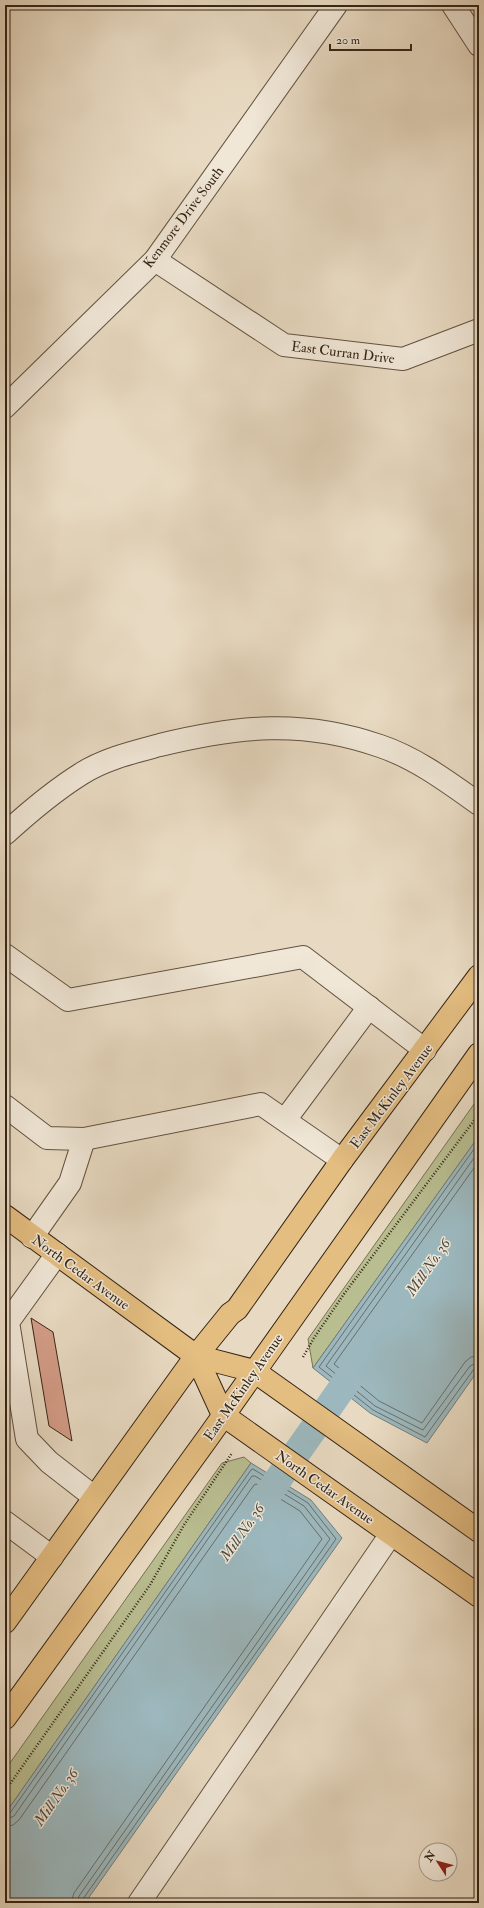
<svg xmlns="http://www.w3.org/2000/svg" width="484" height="1908" font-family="'IM FELL Double Pica',serif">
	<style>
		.green { fill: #b9be91; stroke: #777254 }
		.water { fill: #9cb8be; stroke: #737d7b }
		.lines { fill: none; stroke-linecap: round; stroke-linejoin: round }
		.shore { stroke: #686e6a; stroke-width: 1 }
		.canal { stroke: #9cb8be; stroke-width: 28 }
		.building { fill: #d59d88; stroke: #352516 }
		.minor-casing { stroke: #625241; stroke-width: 24 }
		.major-casing { stroke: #352516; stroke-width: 24 }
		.path { stroke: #352516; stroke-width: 2.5; stroke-dasharray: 1 2; stroke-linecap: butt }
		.minor { stroke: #f0e7d7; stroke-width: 22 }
		.major { stroke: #e4bd81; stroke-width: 22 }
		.labels { text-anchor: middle; stroke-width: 3; stroke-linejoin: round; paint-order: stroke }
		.street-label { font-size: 14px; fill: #352516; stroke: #f0e7d7 }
		.water-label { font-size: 15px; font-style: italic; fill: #4f4a40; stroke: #f0e7d7 }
	</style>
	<rect width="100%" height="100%" fill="#e8dac2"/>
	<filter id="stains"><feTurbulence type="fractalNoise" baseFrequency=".005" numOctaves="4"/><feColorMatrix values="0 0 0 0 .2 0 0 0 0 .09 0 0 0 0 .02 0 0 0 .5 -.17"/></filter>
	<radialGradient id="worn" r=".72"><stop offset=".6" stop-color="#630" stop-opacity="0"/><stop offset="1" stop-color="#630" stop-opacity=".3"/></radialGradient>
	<g class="green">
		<path d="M479,1097V1136L313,1368L308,1339Z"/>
		<path d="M244,1457L251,1463L5,1814V1770L222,1463Z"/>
	</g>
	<g class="water">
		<path d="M479,1136V1369L427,1443L370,1413L313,1368Z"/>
		<path d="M251,1463L311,1500L342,1538L85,1903H5V1814Z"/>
	</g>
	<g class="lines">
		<g class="shore">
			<path d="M479,1142L319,1367L373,1410L425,1437L474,1369L479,1367"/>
			<path d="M479,1151L326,1366L375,1406L423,1430L470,1366L479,1362"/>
			<path d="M479,1161L334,1364L379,1401L422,1423L465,1362L471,1357L479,1356"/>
			<path d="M5,1815L10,1813L251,1470L253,1469L308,1503L336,1539L83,1899L82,1903"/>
			<path d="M5,1820L14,1816L252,1476H255L304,1506L330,1539L79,1896L77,1903"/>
			<path d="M5,1827L13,1825L19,1820L254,1485L256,1484L300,1511L322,1539L74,1893L71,1903"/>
		</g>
		<path class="canal" d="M256,1511L363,1358"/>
	</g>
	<path class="building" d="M31,1318L53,1332L72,1441L49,1426Z"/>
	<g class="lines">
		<defs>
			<g id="minor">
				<path d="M453,5L479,45"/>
				<path d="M155,260L284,345L403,359L479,330"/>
				<path d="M5,407L155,260L336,5"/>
				<path d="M5,834C29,812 54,791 81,774C104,759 134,752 160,745C238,726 303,719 380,746C416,758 448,782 479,804"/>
				<path d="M5,955L68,1000L303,957L425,1050"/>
				<path d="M5,1106L47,1138L84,1139L261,1104L342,1160"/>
				<path d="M285,1120L369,1007"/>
				<path d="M32,1237L70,1183L84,1139"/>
				<path d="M57,1254L8,1322L27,1439L49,1462L94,1497"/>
				<path d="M5,1522L52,1557"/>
				<path d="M139,1903L391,1534"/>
			</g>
			<g id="major">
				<path d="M5,1216L196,1356L254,1371L479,1531"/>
				<path d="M196,1356L223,1415L479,1596"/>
				<path d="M5,1622L196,1356L230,1314L237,1309L342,1160L479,976"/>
				<path d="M5,1718L209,1436L479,1054"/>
			</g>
		</defs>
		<use href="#minor" class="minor-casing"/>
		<use href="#major" class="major-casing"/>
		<g class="path">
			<path d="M303,1357L314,1338L344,1294L479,1114"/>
			<path d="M5,1791L150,1585L184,1525L232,1453"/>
		</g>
		<use href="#minor" class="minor"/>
		<use href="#major" class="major"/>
	</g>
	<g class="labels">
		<g class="street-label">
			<text transform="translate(183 217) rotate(-53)" y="5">Kenmore Drive South</text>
			<text transform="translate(343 352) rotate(7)" y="5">East Curran Drive</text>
			<text transform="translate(391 1096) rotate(-53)" y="5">East McKinley Avenue</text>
			<text transform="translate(81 1272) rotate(36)" y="5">North Cedar Avenue</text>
			<text transform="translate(243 1387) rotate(-55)" y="5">East McKinley Avenue</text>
			<text transform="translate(325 1487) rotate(35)" y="5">North Cedar Avenue</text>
		</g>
		<g class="water-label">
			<text transform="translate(428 1267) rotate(-55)" y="5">Mill No. 36</text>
			<text transform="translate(242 1532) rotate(-55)" y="5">Mill No. 36</text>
			<text transform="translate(56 1797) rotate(-55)" y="5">Mill No. 36</text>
		</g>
	</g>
	<rect width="484" height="1908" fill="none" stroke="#e8dac2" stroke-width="20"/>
	<rect x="6" y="6" width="472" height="1896" fill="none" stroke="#352516" stroke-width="2"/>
	<rect x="10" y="10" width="464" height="1888" fill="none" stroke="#352516"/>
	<g transform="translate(438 1862) rotate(306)"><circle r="19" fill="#f0e7d7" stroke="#a5998a"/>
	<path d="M0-3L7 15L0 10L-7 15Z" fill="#8f2418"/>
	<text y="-6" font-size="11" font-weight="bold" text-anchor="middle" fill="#352516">N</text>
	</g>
	<path d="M330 44v6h81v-6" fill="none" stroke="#352516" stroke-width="2"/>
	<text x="336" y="44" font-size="12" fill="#352516" stroke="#f0e7d7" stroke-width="3" paint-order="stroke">20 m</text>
	<rect width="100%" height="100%" filter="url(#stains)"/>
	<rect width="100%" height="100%" fill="url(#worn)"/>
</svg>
